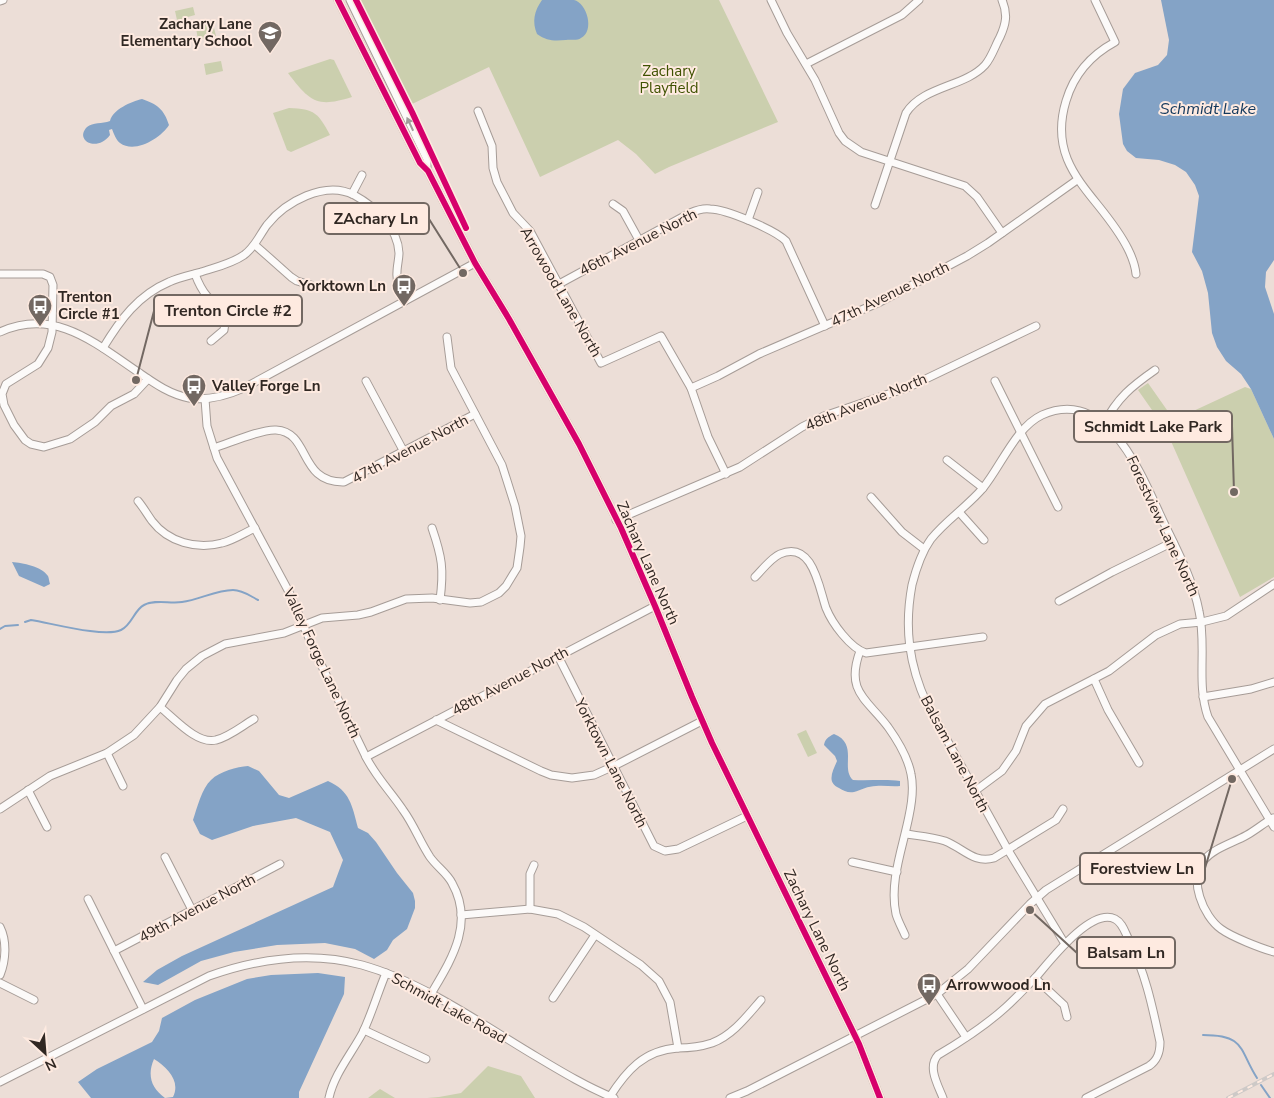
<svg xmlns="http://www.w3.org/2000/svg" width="1274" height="1098" font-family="'Nunito Sans',sans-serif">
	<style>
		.green { fill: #cbcfae }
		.water { fill: #84a3c6; fill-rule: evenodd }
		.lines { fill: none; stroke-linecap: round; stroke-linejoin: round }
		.stream { stroke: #84a3c6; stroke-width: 2 }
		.minor-casing { stroke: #a69c97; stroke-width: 9 }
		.minor { stroke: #fcfaf9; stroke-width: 7 }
		.rail-casing { stroke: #cdc9c7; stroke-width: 4 }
		.rail { stroke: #feeae0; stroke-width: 2; stroke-dasharray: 5.5; stroke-linecap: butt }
		.cycleway-casing { stroke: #feeae0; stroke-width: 9 }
		.cycleway { stroke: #d6006c; stroke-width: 6 }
		.oneway { fill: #a19c99 }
		.labels { text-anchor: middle; stroke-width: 4; stroke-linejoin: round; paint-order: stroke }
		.poi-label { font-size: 15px; font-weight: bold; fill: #312823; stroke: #feeae0; text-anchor: start }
		.park-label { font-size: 15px; fill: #3f5200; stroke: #feeae0 }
		.street-label { font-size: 15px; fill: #312823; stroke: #feeae0 }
		.water-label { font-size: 16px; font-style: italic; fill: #13385c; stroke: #feeae0 }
		.leader { fill: none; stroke: #726862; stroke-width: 2 }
		.callout-dot { fill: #726862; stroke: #feeae0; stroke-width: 2 }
		.callout { fill: #feeae0; stroke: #726862; stroke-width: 2 }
		.callout-label { font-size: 16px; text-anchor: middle; font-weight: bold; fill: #312823 }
	</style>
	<rect width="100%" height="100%" fill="#ecded7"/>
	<g class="green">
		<path d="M359,0H719L778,122L669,167L655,174L636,154L618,140L540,177L489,67L410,105Z"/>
		<path d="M193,7L195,15L184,18L186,28L179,29L175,11Z"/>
		<path d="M210,22L213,24L216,36L198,40L196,28L197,25Z"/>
		<path d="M330,59L334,60L352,97C317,108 310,102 288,73Z"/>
		<path d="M221,61L223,71L206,75L204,64Z"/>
		<path d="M289,108C315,109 318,113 330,135L291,152L287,150L273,113Z"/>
		<path d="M1148,383L1174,420L1245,387L1251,389L1274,439V577L1240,597L1166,430L1138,390Z"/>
		<path d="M806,730L817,753L808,757L797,734Z"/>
		<path d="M488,1066L521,1076L535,1098H427L439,1097L461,1093Z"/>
		<path d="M380,1089L395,1098H368Z"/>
	</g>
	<g class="water">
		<path d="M542,0C552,0 564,0 574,0C587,3 595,31 581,38C577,41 571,39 566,40C554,41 547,41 537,34C532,22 534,11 542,0Z"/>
		<path d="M1161,0H1274V260L1266,272L1265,287L1274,314V439L1251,389L1241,374L1226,361L1217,347L1212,333L1208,293L1202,271L1192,252L1199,196L1195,185L1186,172L1175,165L1159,160L1136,158L1127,151L1123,144L1119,114L1123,89L1135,73L1158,65L1167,55L1169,40Z"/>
		<path d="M142,99C157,104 164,109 169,125C161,138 135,154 120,143C116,140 114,134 112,129L109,130L110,135C97,153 74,140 87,127C93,122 102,124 110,121C113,109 131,102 142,99Z"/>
		<path d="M12,562C23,563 41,566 48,576C49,578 49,581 50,584L44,587L19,576Z"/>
		<path d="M834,734C859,744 840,768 853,780C868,781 886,779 900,781V786C892,787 884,785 876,786C868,786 861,790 854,792C848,793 844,791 839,788C826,782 833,771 837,761L835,756L824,745C825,739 828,737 834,734Z"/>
		<path d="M248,766L259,771L279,795L289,798L328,781C350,791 352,805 358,828L368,833L376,842L397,873L413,893L415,901V908L407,929L393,940L387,950L374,959L355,949L325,943L277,945L234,952L201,961L158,985L143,982L157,970L182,956L333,887L343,860L330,832L296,818L253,826L212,840L200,834L193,820C197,808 202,788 211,780C220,771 237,767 248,766Z"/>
		<path d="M318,973L345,977L344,994L299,1092V1098H91L78,1082L97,1069L152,1042L159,1031L162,1018L195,1000L247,979L271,975ZM154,1059C167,1067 181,1081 173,1097L165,1098C151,1088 147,1075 154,1059Z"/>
	</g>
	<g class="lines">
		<g class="stream">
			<path d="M25,622L31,620C51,623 104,638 121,630C132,625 134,610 144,605C155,599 170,604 182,602C199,600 216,590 233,590C243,590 250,596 258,600"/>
			<path d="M0,629L5,626L18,625"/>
			<path d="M1203,1035C1246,1035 1239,1050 1257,1078"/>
			<path d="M1261,1085L1270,1098"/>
		</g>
		<defs>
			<g id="minor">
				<path d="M338,0L420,163L428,171L475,263L509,319L579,444L621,528L655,606L692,697L712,743L859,1044L880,1098"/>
				<path d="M350,0L427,159V169"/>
				<path d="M771,0L787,33L815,80L839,133L845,141L861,152L965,186L977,197L1002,233"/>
				<path d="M1095,0L1115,42C1091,55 1074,74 1066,101C1045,170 1102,196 1128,249C1132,257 1135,264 1136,274"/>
				<path d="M0,1L3,0"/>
				<path d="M806,64L902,15L919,0"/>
				<path d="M478,111L492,146L493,168L497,182L513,213L530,231L601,363L661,336L691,388L708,437L726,474"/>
				<path d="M352,194L362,175"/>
				<path d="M613,204L623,211L639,240"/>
				<path d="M875,205L906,113C923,86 965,87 985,65C992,57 995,46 1000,37C1006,24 1008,14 1002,0"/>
				<path d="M748,220L758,192"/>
				<path d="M255,245L291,277L297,281L311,285"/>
				<path d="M0,274H43L50,277L53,285L52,332L48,348L38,364L6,384L2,394L4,405L14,425L25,440L31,444L44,447L70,439L95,422L111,406L134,394L148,379"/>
				<path d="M195,274C198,282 201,289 207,296C217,308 228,310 224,330L211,341"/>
				<path d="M559,284L690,213C697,210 703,208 710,209C726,209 775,230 786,241L825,326"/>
				<path d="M0,332C54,307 95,343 138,372C154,383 169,394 189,398C208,401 226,396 244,388L475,263"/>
				<path d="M103,348C120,320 138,295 169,282C179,277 191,275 201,272C216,267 231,264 244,255C255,247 259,236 267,225C285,202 325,180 354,195C376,207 398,228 399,253C399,259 397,266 397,272C396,283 401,291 406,300"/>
				<path d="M366,381L404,452"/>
				<path d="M995,381L1058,507"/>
				<path d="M691,388L718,376L759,354L880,302L967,256L988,243L1077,180"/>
				<path d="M205,399L207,426L217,458L289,592L315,652L366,757C376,777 391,792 403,810C414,825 420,842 430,857C437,867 447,873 452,883C475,924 451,960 431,994"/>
				<path d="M1104,424C1117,398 1132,386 1155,370"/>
				<path d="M214,448C230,443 261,429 276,430C311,432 298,483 344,482L475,414"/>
				<path d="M947,460L983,488"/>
				<path d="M871,497L902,532L924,549"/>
				<path d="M138,501C143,507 147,514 152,521C168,542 197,550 222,543C234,540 244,533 255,528"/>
				<path d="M959,512L984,540"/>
				<path d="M616,520L740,467L802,427L824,416L909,387L1036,326"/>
				<path d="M432,528C442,557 444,569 440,600"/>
				<path d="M755,577C762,570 771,558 780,554C813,540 819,588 826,608C832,623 850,648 866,653L983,637"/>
				<path d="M1059,601L1112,572L1173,542"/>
				<path d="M860,651C845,692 867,699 888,727C898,741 908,758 911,774C914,788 912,802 909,816C903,847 889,882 896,914C898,921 902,928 905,935"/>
				<path d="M558,656L654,846L665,851L678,849L747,816"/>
				<path d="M1094,679L1108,710L1139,763"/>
				<path d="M1203,697L1251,689L1274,682"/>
				<path d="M160,707C174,718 197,745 216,740C229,737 242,726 254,719"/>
				<path d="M436,720L541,771L551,775L572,778L594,775L614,766L702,721"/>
				<path d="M107,753L123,786"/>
				<path d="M366,757L655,606"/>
				<path d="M28,790L47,827"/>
				<path d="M975,791L1002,771L1016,751L1026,726L1045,704L1109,671L1156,635L1180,624L1202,622L1226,616L1274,584"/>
				<path d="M0,809L50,776L107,753L134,735L160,707L177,680L186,669L202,656L225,644L284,633L322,618L358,615L371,612L406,599L432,598L470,603L481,602L499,593L506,586L517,568L520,547L521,536L515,506L502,465L451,368L447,337"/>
				<path d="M1273,818C1264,823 1256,830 1247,835C1233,843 1214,848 1204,860C1188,879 1203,916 1221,929C1232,937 1260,948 1274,952"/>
				<path d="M906,834C919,836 932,837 945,841C963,848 974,864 994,858L1056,820L1063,809"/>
				<path d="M165,857L192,910"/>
				<path d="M852,862L897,872"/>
				<path d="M88,899L143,1009"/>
				<path d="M530,909V874L534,865"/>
				<path d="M461,915L530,909L558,914L584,927L641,965L659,981L670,1002L678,1048"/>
				<path d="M0,927C7,941 6,960 0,975"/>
				<path d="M1065,944L1008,850L927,704C909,665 904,628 912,585C916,569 921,553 931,539C946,520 967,507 983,488C1001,466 1016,427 1042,415C1109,385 1143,479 1164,523C1178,552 1193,580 1199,611C1207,646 1196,683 1208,717L1274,827"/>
				<path d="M114,951L280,864"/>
				<path d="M1035,978L1064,1005L1067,1017"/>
				<path d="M0,983L34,1000"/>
				<path d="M937,994L966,1037"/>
				<path d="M553,998L595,935"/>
				<path d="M364,1030L426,1059"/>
				<path d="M0,1082L209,976C257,959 311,951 362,965C423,982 483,1025 537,1057C562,1072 587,1087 614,1098"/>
				<path d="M329,1098C334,1074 352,1053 363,1032C372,1013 378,992 386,973"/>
				<path d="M609,1098C626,1071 644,1050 678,1048C690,1048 700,1047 712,1043C733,1035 747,1016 761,1000"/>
				<path d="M730,1098L747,1091L937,994L968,969L1030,904L1046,890L1274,749"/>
				<path d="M943,1098C938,1085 927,1067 938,1055C962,1041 985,1026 1006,1007C1016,998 1026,987 1036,977C1050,961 1091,907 1115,919C1123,923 1125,933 1129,940C1146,975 1152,1005 1160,1042C1160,1052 1158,1060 1149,1066L1086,1098"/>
			</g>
		</defs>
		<use href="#minor" class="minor-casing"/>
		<use href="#minor" class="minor"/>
		<defs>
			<path id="rail" d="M1228,1098L1274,1074"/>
		</defs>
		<use href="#rail" class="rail-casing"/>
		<use href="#rail" class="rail"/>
		<defs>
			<g id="cycleway">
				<path d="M338,0L420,163L428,171L475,263L509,319L579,444L621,528L655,606L692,697L712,743L859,1044L880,1098"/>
				<path d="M356,0L412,112L466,228"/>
			</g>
		</defs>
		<use href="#cycleway" class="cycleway-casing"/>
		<use href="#cycleway" class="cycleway"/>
	</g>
	<defs><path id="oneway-solid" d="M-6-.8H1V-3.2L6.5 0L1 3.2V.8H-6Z" transform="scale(1.25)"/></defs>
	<use class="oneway" href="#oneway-solid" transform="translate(410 124) rotate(-115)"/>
	<defs>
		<symbol id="school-pin" viewBox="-11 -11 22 30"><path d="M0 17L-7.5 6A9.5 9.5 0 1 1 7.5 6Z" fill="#726862" stroke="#feeae0"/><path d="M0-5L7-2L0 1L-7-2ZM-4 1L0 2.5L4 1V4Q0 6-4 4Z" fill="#fff"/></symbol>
		<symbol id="bus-pin" viewBox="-11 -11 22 30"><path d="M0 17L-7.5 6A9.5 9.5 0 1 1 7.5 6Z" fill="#726862" stroke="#feeae0"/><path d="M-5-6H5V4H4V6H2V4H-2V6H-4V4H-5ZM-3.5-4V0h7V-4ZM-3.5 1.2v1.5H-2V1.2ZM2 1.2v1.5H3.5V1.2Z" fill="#fff"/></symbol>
	</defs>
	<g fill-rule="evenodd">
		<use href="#school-pin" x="256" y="19" width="28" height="38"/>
		<use href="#bus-pin" x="390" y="272" width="28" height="38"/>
		<use href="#bus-pin" x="26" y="292" width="28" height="38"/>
		<use href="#bus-pin" x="180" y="372" width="28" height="38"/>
		<use href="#bus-pin" x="915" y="971" width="28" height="38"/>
	</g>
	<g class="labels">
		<g class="poi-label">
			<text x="252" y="29" text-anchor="end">Zachary Lane<tspan x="252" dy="17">Elementary School</tspan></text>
			<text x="386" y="291" text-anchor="end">Yorktown Ln</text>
			<text x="58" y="302">Trenton<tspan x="58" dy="17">Circle #1</tspan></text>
			<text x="212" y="391">Valley Forge Ln</text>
			<text x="946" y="990">Arrowwood Ln</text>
		</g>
		<g class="park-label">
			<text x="669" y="76">Zachary<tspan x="669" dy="17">Playfield</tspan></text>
		</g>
		<g class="street-label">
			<text transform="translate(638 242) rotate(-27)" y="5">46th Avenue North</text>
			<text transform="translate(561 292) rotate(60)" y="5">Arrowood Lane North</text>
			<text transform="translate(890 294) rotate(-26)" y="5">47th Avenue North</text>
			<text transform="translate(866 402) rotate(-22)" y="5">48th Avenue North</text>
			<text transform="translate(410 449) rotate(-28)" y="5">47th Avenue North</text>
			<text transform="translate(1163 526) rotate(65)" y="5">Forestview Lane North</text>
			<text transform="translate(648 563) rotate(66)" y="5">Zachary Lane North</text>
			<text transform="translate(322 663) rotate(65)" y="5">Valley Forge Lane North</text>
			<text transform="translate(510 681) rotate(-28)" y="5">48th Avenue North</text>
			<text transform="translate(955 754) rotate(62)" y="5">Balsam Lane North</text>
			<text transform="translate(611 763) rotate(63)" y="5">Yorktown Lane North</text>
			<text transform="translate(197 908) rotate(-28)" y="5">49th Avenue North</text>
			<text transform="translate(817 930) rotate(64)" y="5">Zachary Lane North</text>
			<text transform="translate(449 1008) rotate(29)" y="5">Schmidt Lake Road</text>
		</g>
		<g class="water-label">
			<text x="1208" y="114">Schmidt Lake</text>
		</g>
	</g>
	<path class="leader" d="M463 273L429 219M136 380L154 311M1234 492L1232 426M1232 779L1205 868M1030 910L1077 953"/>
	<g class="callout-dot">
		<circle cx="463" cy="273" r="5"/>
		<circle cx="136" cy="380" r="5"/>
		<circle cx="1234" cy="492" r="5"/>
		<circle cx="1232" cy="779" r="5"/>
		<circle cx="1030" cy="910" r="5"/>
	</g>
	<g class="callout">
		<rect x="324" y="203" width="105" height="31" rx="5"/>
		<rect x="154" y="295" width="148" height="31" rx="5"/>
		<rect x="1074" y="411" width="158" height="31" rx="5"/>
		<rect x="1080" y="853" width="125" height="31" rx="5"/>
		<rect x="1077" y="937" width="98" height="31" rx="5"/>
	</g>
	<g class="callout-label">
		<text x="376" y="224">ZAchary Ln</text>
		<text x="228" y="316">Trenton Circle #2</text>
		<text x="1153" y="432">Schmidt Lake Park</text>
		<text x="1142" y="874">Forestview Ln</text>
		<text x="1126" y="958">Balsam Ln</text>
	</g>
	<g transform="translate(45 1053) rotate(154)" stroke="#feeae0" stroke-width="4" paint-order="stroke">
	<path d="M0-4L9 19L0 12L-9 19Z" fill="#312823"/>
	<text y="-8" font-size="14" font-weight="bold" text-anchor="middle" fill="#312823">N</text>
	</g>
</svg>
